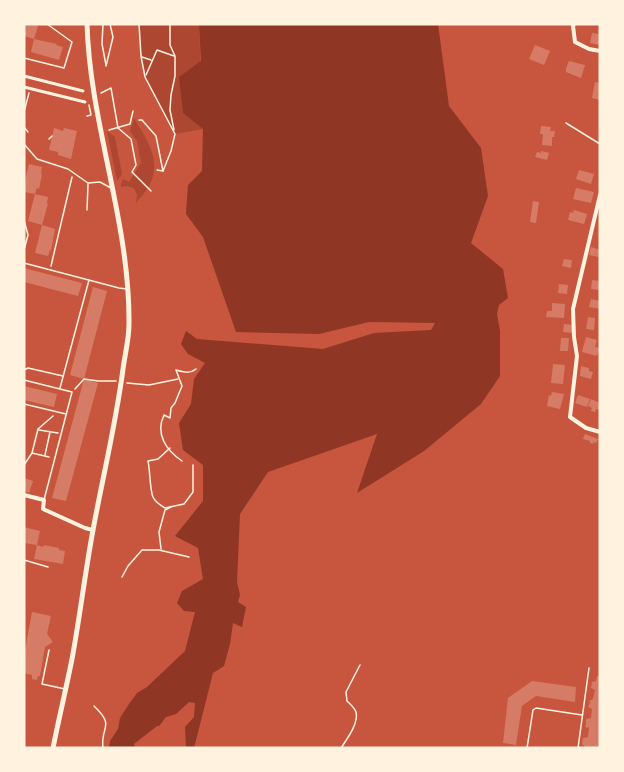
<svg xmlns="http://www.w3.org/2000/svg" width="624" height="772" font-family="'Roboto Condensed',sans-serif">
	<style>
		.green { fill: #ae4732 }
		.water { fill: #8f3625 }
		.building { fill: #d67c66 }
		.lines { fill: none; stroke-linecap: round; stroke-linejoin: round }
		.path { stroke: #fff3e0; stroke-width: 1.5 }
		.service { stroke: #fff3e0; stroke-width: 1.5 }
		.pedestrian { stroke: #fff3e0; stroke-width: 3 }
		.minor { stroke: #fff3e0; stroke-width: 4 }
		.secondary { stroke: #fff3e0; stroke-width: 5 }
	</style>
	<rect width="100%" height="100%" fill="#c8553d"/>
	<g class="green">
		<path d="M139,24H199L203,129L175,134L145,77L141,56Z"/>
		<path d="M134,118C145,137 160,157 152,179C149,188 142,196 136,203L137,195L134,188L127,186L121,187V183L123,179L129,182L141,163L137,141L130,131Z"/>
		<path d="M107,131L115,137L122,174L117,181Z"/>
	</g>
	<path class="water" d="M199,24H438L449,106L481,148L488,196L471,243L503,269L508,298L499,305L497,314L500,331V376L481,404L424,451L357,493L377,434L268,472L240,514L237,582L240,595L238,602L246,607L242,627L233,623L230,644L224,666L213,673L194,748H186L185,727L194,717L195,703L189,702L176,714L166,717L159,726H157L134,744L135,748H109L110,741L118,729L120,718L129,704L137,693L147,687L185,651L195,612L184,611L177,603L182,591L203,579L198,548L175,536L203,501V465L183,450L179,423L191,404L194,379L205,363L188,354L181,344L186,331L197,339L323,349L374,333L431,330L435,323L369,322L319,334L236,332L203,237L186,214L188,185L202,171L203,129L183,113L179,77L201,61Z"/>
	<g class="building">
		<path d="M24,24H34L38,26L34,39L24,36Z"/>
		<path d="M592,33L600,34V45L590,43Z"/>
		<path d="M34,39L57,44L56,45L63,47L59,60L31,52Z"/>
		<path d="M535,45L550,51L544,65L529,59Z"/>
		<path d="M569,61L585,65L581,78L566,72V68Z"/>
		<path d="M595,82L600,83V100L592,98Z"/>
		<path d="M541,126L551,127L550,131H555L554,137H552V146L542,145L543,134H540Z"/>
		<path d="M54,128L63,131L64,128L77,131L71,159L58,155V152L49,150Z"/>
		<path d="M541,151L549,153L547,160L535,157L537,152L541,153Z"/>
		<path d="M29,164L42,167L41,173L42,174L39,189L37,188L35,194L48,197L47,203L48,204L42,225L28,221L35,194L24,192V184Z"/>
		<path d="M579,170L594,174L591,184L576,179Z"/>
		<path d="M576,188L594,192L591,203L573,199Z"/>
		<path d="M533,201L539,202L536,223L530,222Z"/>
		<path d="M574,210L587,214L584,224L568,220L570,212L573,213Z"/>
		<path d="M42,225L55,229L51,251L50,250L48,256L35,253Z"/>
		<path d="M591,247L600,250L599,257L589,255Z"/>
		<path d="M564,259L572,260L571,268L562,266Z"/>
		<path d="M24,268L82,283L78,296L24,282Z"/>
		<path d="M592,280L600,281V290L591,289Z"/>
		<path d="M559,284L568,285L567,294L558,293Z"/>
		<path d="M93,287L107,291L84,379L70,375Z"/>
		<path d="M591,299L600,301V309L589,307Z"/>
		<path d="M552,303L565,304L564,318L546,317L547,311H552Z"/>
		<path d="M588,317L595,318L594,330L586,329Z"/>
		<path d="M564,324L573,325L572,333L563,332Z"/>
		<path d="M586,337L597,340L595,347L600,348L597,356L582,352Z"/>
		<path d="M561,338H569L568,351H560Z"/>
		<path d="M553,364L565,365L563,384L551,383Z"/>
		<path d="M581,366L589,368V371L593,372L591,379L580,376Z"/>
		<path d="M84,379L98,383L66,501L52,498Z"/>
		<path d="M24,386L57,394L54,407L24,400Z"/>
		<path d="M552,392L564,394L560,409L547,406L549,395L551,396Z"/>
		<path d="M578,395L590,399L587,407L575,403Z"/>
		<path d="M591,399L600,403V410L596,409L595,412L591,411L592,408L588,406Z"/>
		<path d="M585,434L598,439L596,443L593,442V444L590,443V441L583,439Z"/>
		<path d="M24,478L33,481L29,493L24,491Z"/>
		<path d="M24,527L40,531L37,545L24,543Z"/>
		<path d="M37,545L43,547L44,545L59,548V550L65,551L63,564L34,559Z"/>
		<path d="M32,612L51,616L47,634L53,642L45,647L40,676H38L37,680L32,679V675L24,673V656Z"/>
		<path d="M597,676H600V748H586L582,744L583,738L588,737L589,728L588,727L587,728L585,726L586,725V719L591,718L592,709L588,707L590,702L589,701L593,699L594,695L595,690L591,688L592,683L591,682L596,681Z"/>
		<path d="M532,681L576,687L575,702L536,696L522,706L516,745L503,743L508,698Z"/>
	</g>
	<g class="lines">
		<g class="path">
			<path d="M103,24L102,44L106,65"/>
			<path d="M139,24L141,56L145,77L175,134L171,151L163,171"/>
			<path d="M170,24V45L175,56V76L171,95L170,110L174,130"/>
			<path d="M142,57L151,60"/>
			<path d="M106,66L113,37L110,24"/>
			<path d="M146,75L157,50L174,56"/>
			<path d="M101,93L111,88L118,128L131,139L136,165L132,172L151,191"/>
			<path d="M24,112L29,93"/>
			<path d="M87,116L91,115L89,105"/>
			<path d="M139,120H142L156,136L163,171L157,170"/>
			<path d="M24,127L28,132"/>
			<path d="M109,130L130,124L133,111"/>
			<path d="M51,266L72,177"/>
			<path d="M127,383L149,385L178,379"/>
			<path d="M75,389L84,379L98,381H116"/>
			<path d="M39,430L58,433"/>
			<path d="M170,448L158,459L148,461C150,470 150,491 153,497C155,502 160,505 165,508L184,504L193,492V465"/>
			<path d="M32,453L38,429L53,416"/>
			<path d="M45,455L50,432"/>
			<path d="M182,461C166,450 155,434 164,415L170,418L171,408L175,403L182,386L176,370C183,372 190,374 196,369"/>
			<path d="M24,465L32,453L49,457"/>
			<path d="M161,549L159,532L165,510L171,507"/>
			<path d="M122,577L128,566L142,550H159L189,557"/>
			<path d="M94,706C116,727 100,726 103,748"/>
			<path d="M341,748C347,739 359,723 356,712C354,707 350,704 347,701L346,692L360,665"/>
		</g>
		<g class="service">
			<path d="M24,58L64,68L72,42L47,24"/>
			<path d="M566,123L600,144"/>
			<path d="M49,139L52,136"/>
			<path d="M24,144L37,159L68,169L88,183L100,182L111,188"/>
			<path d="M87,210L88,184"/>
			<path d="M24,220L28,235L24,250"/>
			<path d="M24,263L119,288L127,289"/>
			<path d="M24,370L28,368L63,376"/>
			<path d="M24,380L72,392L44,500"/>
			<path d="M60,388L89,280"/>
			<path d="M24,404L66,414"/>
			<path d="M24,560L48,567"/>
			<path d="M49,650L42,684L65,689"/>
			<path d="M527,748L533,710L536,708L582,715"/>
			<path d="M578,748L589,668"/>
		</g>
		<g class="pedestrian">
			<path d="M24,76L83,91"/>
			<path d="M24,87L85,102"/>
		</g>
		<g class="minor">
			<path d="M574,24L573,26L575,42L589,49L600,51"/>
			<path d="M600,195L573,309L574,337L577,356L570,417L586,428L600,432"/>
			<path d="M24,495L44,500L43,509L85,528L93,530"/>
		</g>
		<path class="secondary" d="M53,748C59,718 66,689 72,659C80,616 85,573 93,530C103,476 116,423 123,369C125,354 129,339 129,324C130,222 90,125 87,24"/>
	</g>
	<rect width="624" height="772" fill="none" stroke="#fff3e0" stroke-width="51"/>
</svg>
